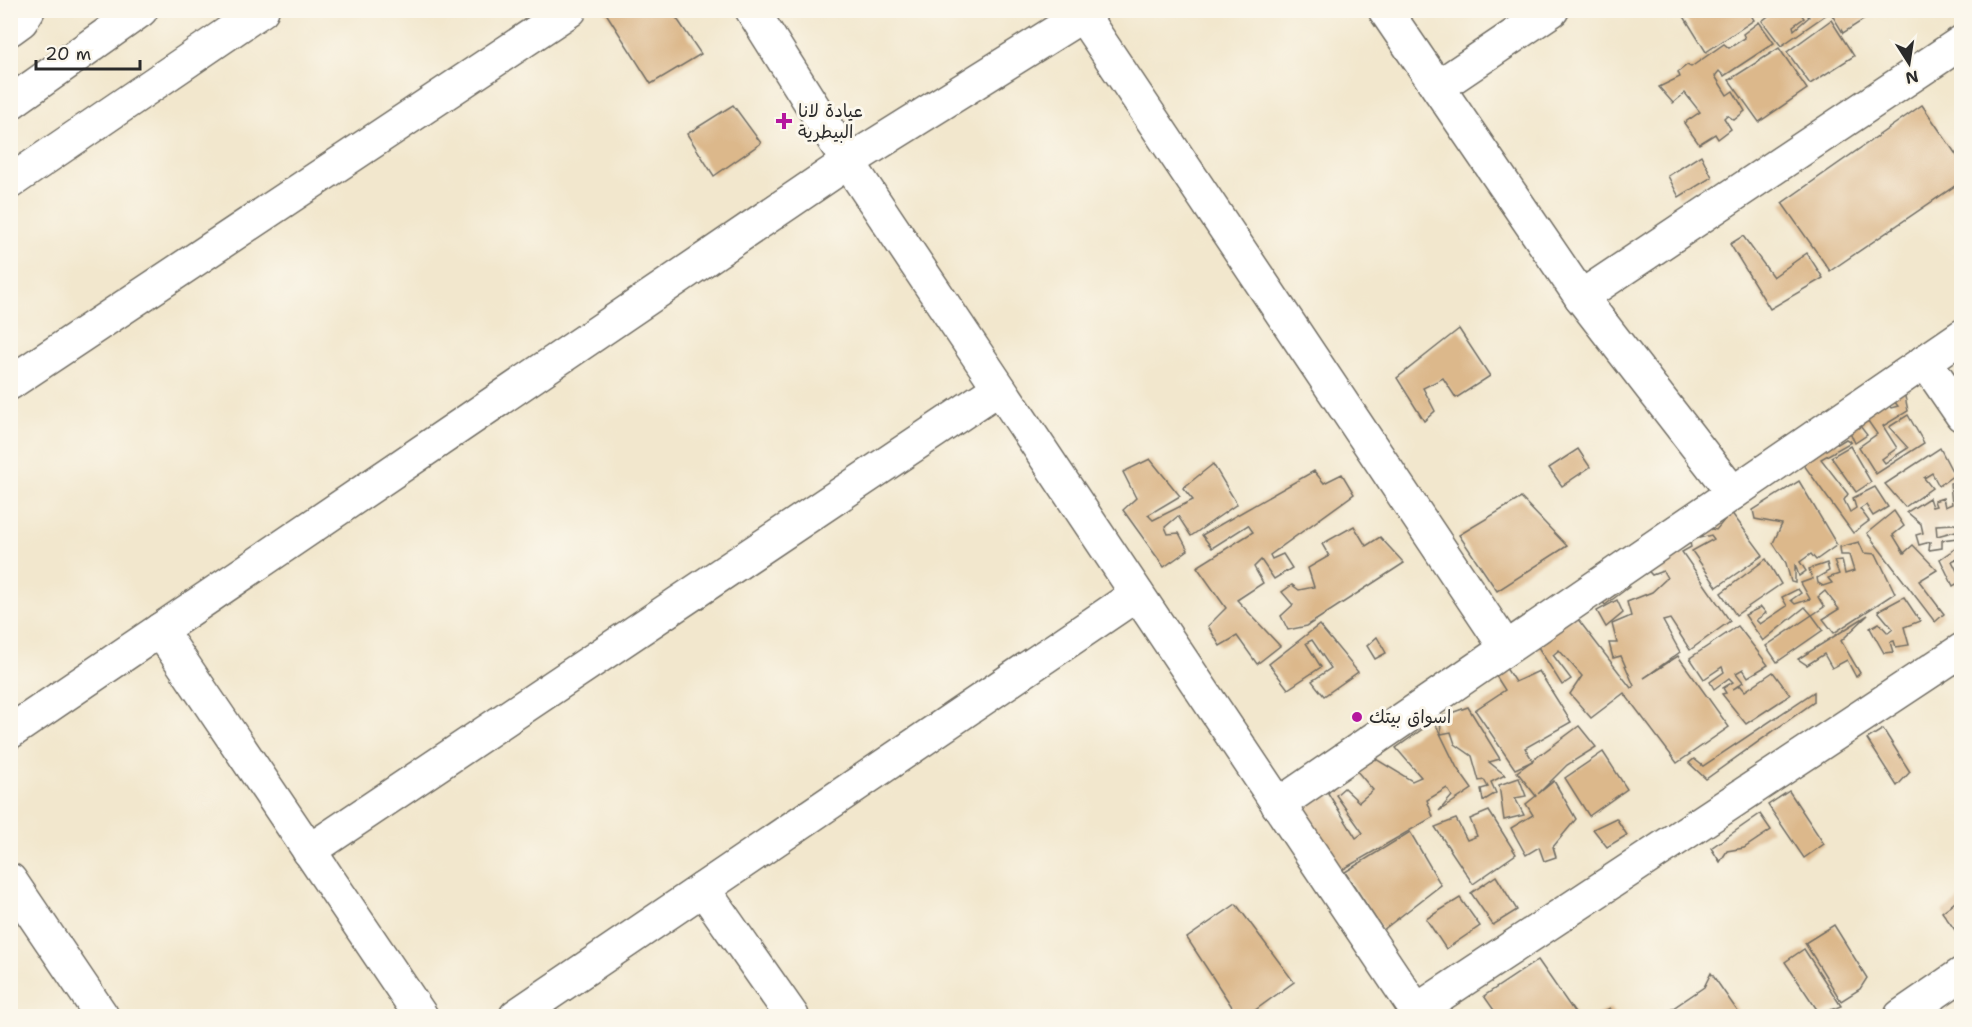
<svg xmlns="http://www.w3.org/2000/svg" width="1972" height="1027" font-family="'Shantell Sans','Playpen Sans Arabic',sans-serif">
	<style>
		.building { fill: #dcb88b }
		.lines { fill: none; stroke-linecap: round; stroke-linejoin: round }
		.street-casing { stroke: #716d64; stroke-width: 36 }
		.primary-casing { stroke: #716d64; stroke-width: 36 }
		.street { stroke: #fff; stroke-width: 33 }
		.primary { stroke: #fff; stroke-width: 33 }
		.poi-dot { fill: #b5179e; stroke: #fbf7ec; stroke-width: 2 }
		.labels { text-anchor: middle; stroke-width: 6; stroke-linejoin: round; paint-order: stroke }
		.poi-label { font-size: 18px; fill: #2b2b2b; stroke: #fbf7ec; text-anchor: start }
	</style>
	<rect width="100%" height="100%" fill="#fbf7ec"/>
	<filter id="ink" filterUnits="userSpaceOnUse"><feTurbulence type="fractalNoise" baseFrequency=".0167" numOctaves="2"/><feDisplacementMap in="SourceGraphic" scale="12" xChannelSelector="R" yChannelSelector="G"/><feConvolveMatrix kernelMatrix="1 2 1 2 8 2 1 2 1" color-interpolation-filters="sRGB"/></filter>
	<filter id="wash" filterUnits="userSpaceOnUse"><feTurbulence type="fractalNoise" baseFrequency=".008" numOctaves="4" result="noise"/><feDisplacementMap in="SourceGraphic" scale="24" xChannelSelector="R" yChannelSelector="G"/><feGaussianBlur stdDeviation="1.35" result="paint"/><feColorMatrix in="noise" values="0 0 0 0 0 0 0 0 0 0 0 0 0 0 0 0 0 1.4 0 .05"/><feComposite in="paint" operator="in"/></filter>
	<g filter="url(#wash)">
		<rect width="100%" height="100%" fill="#f2e7cd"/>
		<g id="blocks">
			<g class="building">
				<path d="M604,10H671L701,54L651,84Z"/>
				<path d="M1680,10H1748L1754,20L1706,52Z"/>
				<path d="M1776,10H1798L1804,18L1793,26L1794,30L1809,17L1803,10H1825L1827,14L1781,46L1762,21Z"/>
				<path d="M1829,10H1865L1868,17L1843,33Z"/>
				<path d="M1937,10H1953L1945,17Z"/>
				<path d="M1831,20L1854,56L1810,84L1787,52Z"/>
				<path d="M1759,22L1774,43L1724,76L1719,71L1715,76L1727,95L1733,91L1745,111L1734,120L1727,115L1724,118L1731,129L1718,139L1715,134L1699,144L1684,123L1700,112L1685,93L1673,103L1659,87L1680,77L1678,72L1687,65L1691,67L1724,44L1729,48L1745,38L1743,34Z"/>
				<path d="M1779,48L1807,89L1759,122L1729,80Z"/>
				<path d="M733,105L761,143L714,176L687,134Z"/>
				<path d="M1922,105L1962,163V181L1830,271L1782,203Z"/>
				<path d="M1701,155L1712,177L1679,197L1668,176Z"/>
				<path d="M1743,236L1773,277L1807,253L1823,278L1770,309L1730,244Z"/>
				<path d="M1459,329L1490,376L1456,398L1443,378L1423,388L1435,411L1424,421L1397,378Z"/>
				<path d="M1902,382L1908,411L1883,426L1897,448L1882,459L1885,463L1908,448L1889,427L1908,415L1924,443L1876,474L1859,447L1877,434L1868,421L1860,426L1867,435L1855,443L1845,421L1881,395L1891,408L1898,406L1886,391Z"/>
				<path d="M1829,431L1838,444L1846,439L1851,442L1821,459L1848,494L1844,500L1850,512L1856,508L1853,498L1875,487L1888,507L1873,516L1866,505L1860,509L1869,521L1853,533L1796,454Z"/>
				<path d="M1850,446L1871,482L1856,492L1831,457Z"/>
				<path d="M1940,448L1954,475L1939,486L1932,473L1924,478L1932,488L1905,507L1885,484Z"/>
				<path d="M1578,449L1590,467L1562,486L1549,468Z"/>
				<path d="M1150,459L1180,496L1148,515L1153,520L1193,500L1183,488L1213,464L1237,504L1191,536L1178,516L1165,527L1168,534L1179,533L1188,550L1164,567L1123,510L1136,498L1123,472Z"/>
				<path d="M1314,471L1324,483L1342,474L1354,494L1270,555L1272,559L1283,554L1292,568L1274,579L1261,560L1254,567L1263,583L1237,600L1280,646L1257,664L1237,636L1220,646L1208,626L1226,608L1197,567L1253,532L1248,525L1212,548L1202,535Z"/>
				<path d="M1962,480V533L1955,524L1936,525L1937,536L1956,531L1957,538L1942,540V548L1929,550L1930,542L1919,545L1916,535L1923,533L1921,524L1907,512L1929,498L1932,507L1936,506L1934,501L1943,498L1945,507L1952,504L1950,483Z"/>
				<path d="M1799,481L1837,545L1816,560L1811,554L1800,562L1806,571L1799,576L1795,564V583L1791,582L1786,563L1773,543L1782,524L1755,519L1753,510Z"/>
				<path d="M1521,498L1567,546L1497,591L1459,535Z"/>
				<path d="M1894,511L1904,526L1893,535L1904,553L1913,545L1937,570L1919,581L1944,614L1935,622L1867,533Z"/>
				<path d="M1731,512L1763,555L1717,587L1692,551L1714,539L1711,535L1692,540L1707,528L1716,530Z"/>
				<path d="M1354,526L1366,546L1380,537L1404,563L1307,626L1288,630L1281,616L1293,605L1282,592L1292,585L1299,590L1314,587L1308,568L1329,556L1322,544Z"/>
				<path d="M1688,533L1691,547L1682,552L1730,621L1690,650L1670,619L1663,621L1680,652L1644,678L1678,656L1729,727L1677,763L1624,693L1591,718L1570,694L1582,676L1559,650L1553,655L1571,679L1562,685L1538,647L1570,609L1631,688L1634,686L1621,656L1613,658L1609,643H1617L1612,624L1631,616L1627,602L1652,592L1667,578L1663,571L1652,575L1643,565Z"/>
				<path d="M1859,542L1864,553L1876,554L1895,593L1834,633L1823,619L1839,609L1825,591L1818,597L1824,607L1812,615L1805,607L1763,641L1745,615L1761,607L1766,613L1756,620L1760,624L1787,606L1782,597L1798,589L1801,593L1791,600L1795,604L1810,599L1801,583L1812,579L1809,569L1827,563L1829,571L1817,578L1818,583L1823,586L1832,583L1828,578L1839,574L1834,561L1842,560L1845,574L1854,571L1849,555H1841L1840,547Z"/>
				<path d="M1962,544V568L1956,559L1952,561L1962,581L1953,586L1940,559Z"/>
				<path d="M1766,559L1781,584L1736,615L1721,593Z"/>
				<path d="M1618,576L1629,587L1605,605L1594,591Z"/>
				<path d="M1904,597L1920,621L1904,627L1909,645L1896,647L1894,641L1890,642L1893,652L1884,653L1870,628L1879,623L1888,633L1893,629L1878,611Z"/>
				<path d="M1617,600L1623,613L1606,627L1597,611Z"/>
				<path d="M1812,615L1823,630L1777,662L1766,646Z"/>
				<path d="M1868,615L1841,641L1860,673L1856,677L1847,660L1832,668L1824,654L1807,665L1798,659Z"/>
				<path d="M1319,625L1358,672L1324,696L1312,681L1331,668L1312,640L1306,643L1321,667L1288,689L1269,664Z"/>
				<path d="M1738,626L1768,665L1748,677L1743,669L1736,673L1743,682L1733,689L1740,685L1745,691L1773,672L1790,695L1746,724L1722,694L1726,693L1723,688L1733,682L1729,678L1714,689L1710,682L1724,672L1722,667L1704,679L1690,658Z"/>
				<path d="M1377,637L1386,653L1375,659L1367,646Z"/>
				<path d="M1502,662L1515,682L1539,671L1571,722L1525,748L1533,761L1515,769L1475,710L1505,690L1491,668Z"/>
				<path d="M1814,692V702L1706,779L1689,763L1694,759L1703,766Z"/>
				<path d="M1468,707L1500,759L1489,762L1505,775L1491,782L1496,793L1483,801L1481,789L1488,787L1484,780L1479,781L1472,756L1455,744L1451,732L1441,734L1440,717Z"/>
				<path d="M1434,721L1457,768L1472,789L1439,811L1452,796L1447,788L1427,800L1433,817L1335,874L1287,803L1371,751L1328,793L1356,838L1363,833L1336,795L1344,788L1359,802L1373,790L1356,770L1376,759L1412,781L1421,777L1396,748Z"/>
				<path d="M1579,726L1596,747L1567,765L1538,794L1554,781L1576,819L1553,847L1556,857L1544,861L1539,847L1526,855L1511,828L1533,815L1526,804L1536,796L1517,772Z"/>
				<path d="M1883,729L1910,772L1897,786L1867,739Z"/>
				<path d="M1603,752L1627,789L1589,816L1565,778Z"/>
				<path d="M1519,778L1526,796L1515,798L1524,815L1504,820L1499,785Z"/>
				<path d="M1789,791L1824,844L1804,858L1768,805Z"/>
				<path d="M1489,811L1516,854L1473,884L1435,827L1456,819L1467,840L1477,836L1470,819Z"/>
				<path d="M1760,814L1771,830L1744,848L1727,851L1720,862L1711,848Z"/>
				<path d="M1616,818L1627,835L1607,847L1593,829Z"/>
				<path d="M1410,832L1441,885L1383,930L1345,872Z"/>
				<path d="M1496,876L1517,910L1493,925L1471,893Z"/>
				<path d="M1962,897V936L1960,937L1942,912Z"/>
				<path d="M1460,898L1480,926L1446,949L1426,919Z"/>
				<path d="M1236,904L1294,982L1247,1016H1238L1187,938Z"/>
				<path d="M1834,925L1867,978L1860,989L1841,1001L1805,943Z"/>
				<path d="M1804,949L1841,1006L1820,1014L1785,962Z"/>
				<path d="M1538,960L1577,1016H1498L1484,996Z"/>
				<path d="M1711,973L1741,1016H1673L1669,1011L1704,987Z"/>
				<path d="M1610,1008L1615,1016H1595Z"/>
			</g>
		</g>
	</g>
	<g filter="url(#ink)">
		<use href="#blocks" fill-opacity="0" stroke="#716d64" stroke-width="1.5"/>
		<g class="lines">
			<defs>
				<g id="street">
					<path d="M752,10L848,162L1420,1016"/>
					<path d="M1385,10L1581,297L1733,493"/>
					<path d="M1083,16L1506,648"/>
					<path d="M1438,87L1552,10"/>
					<path d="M10,182L262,10"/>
					<path d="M1581,297L1962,42"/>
					<path d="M1925,361L1962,415"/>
					<path d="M10,383L570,10"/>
					<path d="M160,630L421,1016"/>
					<path d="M10,732L848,162L1091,10"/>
					<path d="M1278,805L1962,336"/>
					<path d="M309,851L999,388"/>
					<path d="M10,880L102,1016"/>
					<path d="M703,889L792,1016"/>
					<path d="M1416,1011L1962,650"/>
					<path d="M516,1016L1137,594"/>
					<path d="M1901,1016L1962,974"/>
				</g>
				<g id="primary">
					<path d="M10,29L21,21L28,10"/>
					<path d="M10,103L141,10"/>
				</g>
			</defs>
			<use href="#street" class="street-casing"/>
			<use href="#primary" class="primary-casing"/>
			<use href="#street" class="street"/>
			<use href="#primary" class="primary"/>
		</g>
	</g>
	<g class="poi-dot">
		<path d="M781 112h6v6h6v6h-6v6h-6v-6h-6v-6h6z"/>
		<circle cx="1357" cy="717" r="6"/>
	</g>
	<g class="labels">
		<g class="poi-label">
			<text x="798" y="117">عيادة لانا<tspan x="798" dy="21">البيطرية</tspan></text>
			<text x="1369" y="723">اسواق بيتك</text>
		</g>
	</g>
	<rect width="1972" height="1027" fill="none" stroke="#fbf7ec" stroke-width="36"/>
	<g transform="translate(1909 63) rotate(168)" stroke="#fbf7ec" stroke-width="4.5" paint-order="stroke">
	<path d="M0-4.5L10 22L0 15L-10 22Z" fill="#2b2b2b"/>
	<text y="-9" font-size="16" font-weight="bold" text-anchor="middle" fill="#2b2b2b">N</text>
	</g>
	<path d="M36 60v9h104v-9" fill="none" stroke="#2b2b2b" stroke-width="3"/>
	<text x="45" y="60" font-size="18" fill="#2b2b2b" stroke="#fbf7ec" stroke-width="4.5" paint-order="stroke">20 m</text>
</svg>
